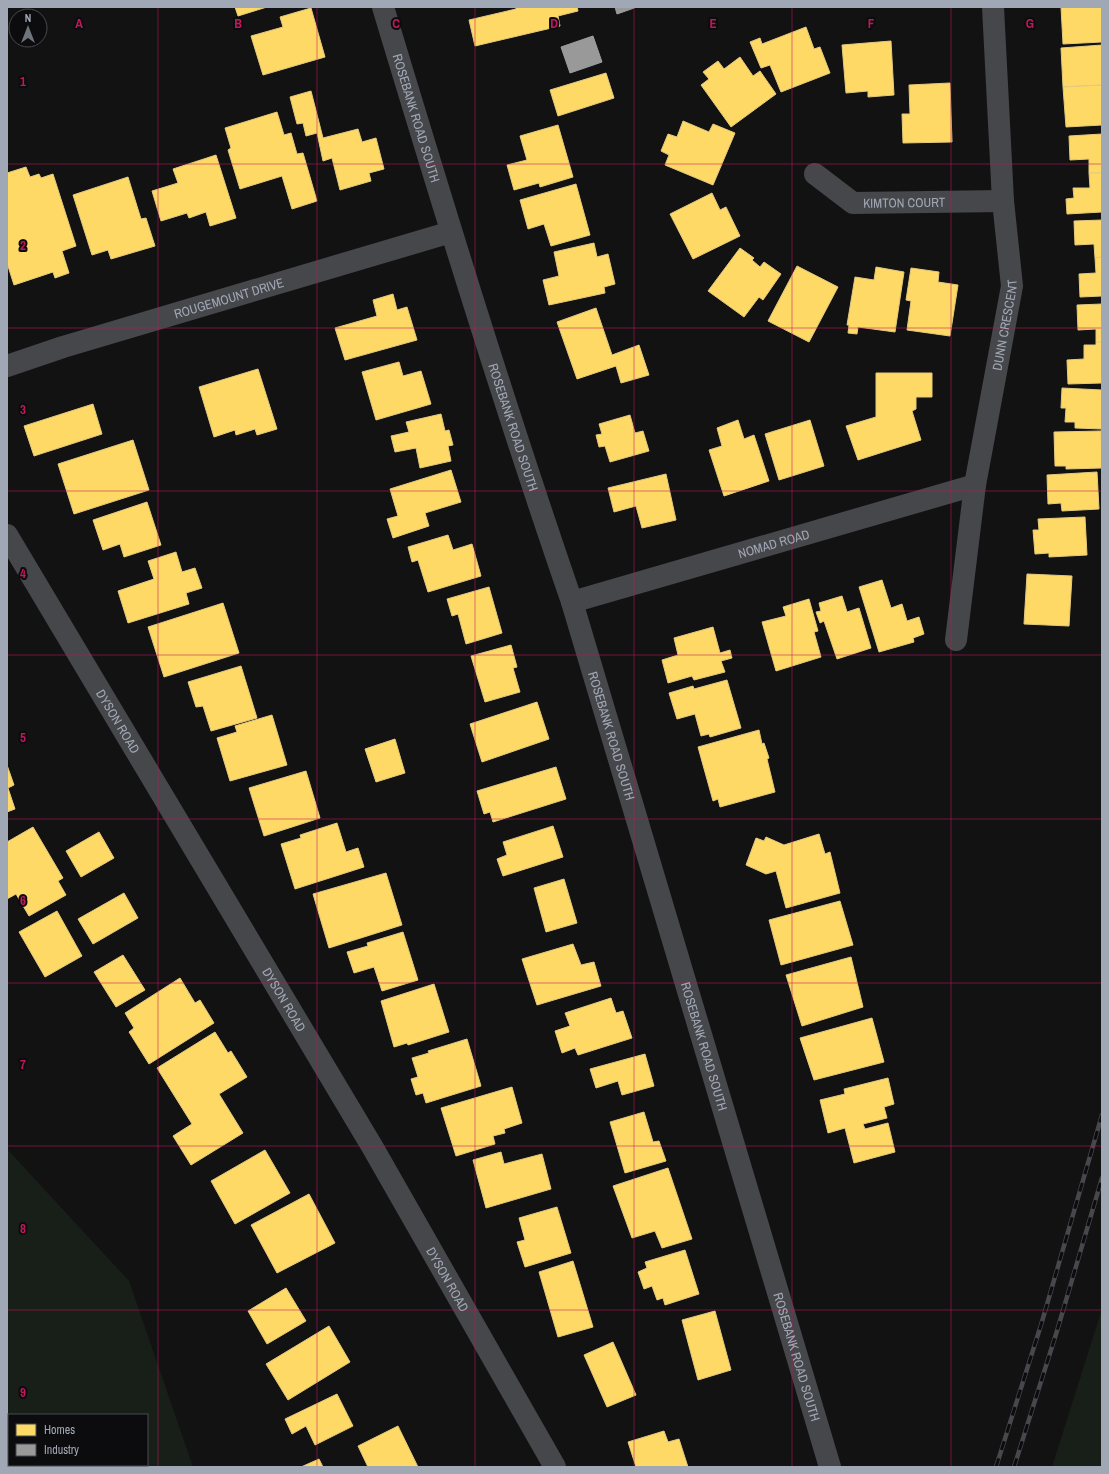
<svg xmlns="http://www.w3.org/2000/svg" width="1109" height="1474" font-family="'Archivo Narrow',sans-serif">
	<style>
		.green { fill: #181f19 }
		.homes { fill: #ffd966; stroke: #e3ca7e }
		.industry { fill: #999; stroke: #9b9ea1 }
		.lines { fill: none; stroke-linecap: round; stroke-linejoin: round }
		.street { stroke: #46474b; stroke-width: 22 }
		.rail-casing { stroke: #46484b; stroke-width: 4.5 }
		.rail { stroke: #0c0c0e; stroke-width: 3; stroke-dasharray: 9; stroke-linecap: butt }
		.grid { fill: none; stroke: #c2185b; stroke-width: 1; stroke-opacity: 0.55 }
		.labels { text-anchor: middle; stroke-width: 4; stroke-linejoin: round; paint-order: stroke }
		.street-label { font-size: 13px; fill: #a1a8b5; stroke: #0c0c0e }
		.grid-label { font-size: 13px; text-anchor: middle; font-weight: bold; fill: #c2185b; stroke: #0c0c0e; stroke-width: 4; stroke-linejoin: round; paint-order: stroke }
	</style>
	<rect width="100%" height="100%" fill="#121212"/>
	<g class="green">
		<path d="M7,1149L129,1281L193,1467H35L34,1465H147V1415H9V1421L7,1418Z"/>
		<path d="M1102,1309V1467H1052Z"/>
	</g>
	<g class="homes">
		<path d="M235,7H267L238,16Z"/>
		<path d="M516,7H577L578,11L558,16L560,26L475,46L469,20L516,9Z"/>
		<path d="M1061,7H1102V42L1063,44Z"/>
		<path d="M311,8L325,57L263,75L251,36L283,27L280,17Z"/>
		<path d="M806,27L814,49L820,47L830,73L781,92L770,65L761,68L750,42L760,38L762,44Z"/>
		<path d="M891,41L894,95L868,97V91L846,93L842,45Z"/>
		<path d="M1102,45V85L1063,87L1061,48Z"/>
		<path d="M740,57L753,76L760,71L776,94L731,127L701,85L709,79L703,72L718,61L724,69Z"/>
		<path d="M606,73L614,98L558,116L550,90Z"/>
		<path d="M950,83L952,142L903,143L902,114H910L909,85Z"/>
		<path d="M1102,85V125L1066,127L1063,87Z"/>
		<path d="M311,91L323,138L358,129L362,142L376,138L384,169L369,173L371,181L340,190L332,158L323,161L317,133L306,136L303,123L297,124L290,97Z"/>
		<path d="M277,112L284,135L291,133L297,154L303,153L317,201L292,209L282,176L240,189L228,150L231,148L225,128Z"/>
		<path d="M683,121L709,132L713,124L735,133L713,185L665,165L669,155L661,151L668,134L677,137Z"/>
		<path d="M558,125L573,177L540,187L539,183L514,190L507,165L527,160L520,136Z"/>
		<path d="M1102,134V173H1089V159L1070,160L1069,136Z"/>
		<path d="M216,155L236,218L210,226L206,212L189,218L187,213L161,221L152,191L178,183L173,169Z"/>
		<path d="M26,167L30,177L39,174L41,178L53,174L76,246L62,251L69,273L55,278L53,272L14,285L7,263V173Z"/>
		<path d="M1089,173H1102V212L1067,214L1066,199L1074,198L1073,188H1090Z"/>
		<path d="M128,177L141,219L146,218L155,246L111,259L108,250L92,255L73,195Z"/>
		<path d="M576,184L590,235L551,246L544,224L528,229L520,200Z"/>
		<path d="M712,193L720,210L726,207L740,236L693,259L670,214Z"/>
		<path d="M1102,220V257L1095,258L1094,244L1075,245L1074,221Z"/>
		<path d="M594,243L597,257L608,254L615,284L604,287L605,293L549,305L543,280L559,276L554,252Z"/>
		<path d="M740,248L754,258L752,260L760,267L764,262L781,274L763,300L759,297L744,317L708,291Z"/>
		<path d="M1102,257V296L1080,297L1079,274L1096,273L1095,258Z"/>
		<path d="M797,266L838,287L809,342L768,321Z"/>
		<path d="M876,267L904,272L895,332L858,327L857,334L848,333L849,325H847L855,277L874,280Z"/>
		<path d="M911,268L939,272L938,282L958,285L950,336L907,330L911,301L906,300Z"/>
		<path d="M393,294L397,310L407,307L417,340L345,360L335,328L377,316L373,300Z"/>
		<path d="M1102,304V342H1096V329L1078,330L1077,305Z"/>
		<path d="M596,308L612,355L639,345L649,375L621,383L616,366L577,379L557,322Z"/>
		<path d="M1096,342H1102V383L1068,384L1067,360L1084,359V345H1096Z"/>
		<path d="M399,362L403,376L421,371L431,404L376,420L362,372Z"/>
		<path d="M258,369L277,429L257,435L255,429L236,435L235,430L214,437L199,387Z"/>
		<path d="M876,373H932V397H916V409L912,411L921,440L858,460L846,426L876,417Z"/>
		<path d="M1062,388L1102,390V429L1075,428V422H1065L1066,408H1061Z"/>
		<path d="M93,404L102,434L34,456L24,426Z"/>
		<path d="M441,414L445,431L449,430L453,445L448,446L451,461L420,468L416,448L395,452L391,436L409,432L406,422Z"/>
		<path d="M630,415L635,433L643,431L649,451L610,462L605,446L599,447L596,435L602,434L599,424Z"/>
		<path d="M738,420L744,439L754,435L769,481L724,496L709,450L722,446L717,428Z"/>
		<path d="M810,420L824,466L779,480L765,434Z"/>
		<path d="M1101,431L1102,468L1066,469V466H1055L1054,432Z"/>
		<path d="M133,440L149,490L74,514L58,464Z"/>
		<path d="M451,470L461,502L425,513L429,526L393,538L387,519L398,516L390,489Z"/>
		<path d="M1097,472L1099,509L1062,511L1061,503L1048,504L1047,475Z"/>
		<path d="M666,474L676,520L642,528L636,506L614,512L608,488Z"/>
		<path d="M147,502L161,545L124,557L120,544L103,550L93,520Z"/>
		<path d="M1085,517L1087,555L1049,557V553L1035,554L1033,530H1039L1038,519Z"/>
		<path d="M448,535L453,550L472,544L481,576L428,592L418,560L412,562L408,547Z"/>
		<path d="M176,552L182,572L195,568L202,588L186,593L189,604L128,623L118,591L154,579L148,561Z"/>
		<path d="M1027,574L1072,576L1069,626L1024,624Z"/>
		<path d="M882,580L891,608L902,604L907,621L919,617L924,634L913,638L914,642L879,652L859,587Z"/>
		<path d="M489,587L502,633L466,644L458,614L452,616L447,599Z"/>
		<path d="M842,596L847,612L859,608L871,648L837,659L824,621L820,623L816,612L821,611L819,603Z"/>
		<path d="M809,599L818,631L814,632L821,657L776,671L762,622L786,616L783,607Z"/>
		<path d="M223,603L239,653L164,677L148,627Z"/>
		<path d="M713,627L720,653L730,650L732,658L721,661L725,672L694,680L692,676L668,683L662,660L678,655L674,638Z"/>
		<path d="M511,645L517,667L513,668L520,692L485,702L471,656Z"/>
		<path d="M241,666L257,718L211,731L203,706L196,707L188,682Z"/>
		<path d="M727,680L741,728L710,737L709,734L701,736L695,714L677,719L669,693L693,686L694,689Z"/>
		<path d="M537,702L549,739L482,762L470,724Z"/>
		<path d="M272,715L287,765L230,781L217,738L237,732L235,726Z"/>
		<path d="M759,730L762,744L764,743L769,758L767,759L775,792L720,807L718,799L713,801L698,747Z"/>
		<path d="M395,739L405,773L376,782L365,749Z"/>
		<path d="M7,765L14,785L8,788L15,809L7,812Z"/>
		<path d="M556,767L566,799L493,822L490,812L484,814L477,791Z"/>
		<path d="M306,771L320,818L264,836L249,788Z"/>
		<path d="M337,823L346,852L358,848L364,867L295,889L281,844L301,838L300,835Z"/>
		<path d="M553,826L563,857L503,876L497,859L507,855L503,842Z"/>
		<path d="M33,827L63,878L58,881L66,895L29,916L16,894L7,899V842Z"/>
		<path d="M99,832L114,858L81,877L66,851Z"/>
		<path d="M819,834L825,854L830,852L840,893L786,908L776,871L766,874L746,865L756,838L764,841L766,837L784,845Z"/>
		<path d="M386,873L402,925L329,948L313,894Z"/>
		<path d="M564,879L577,923L546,932L534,888Z"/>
		<path d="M124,893L138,918L93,944L78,919Z"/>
		<path d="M840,901L853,945L781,965L769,920Z"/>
		<path d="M57,911L82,956L45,977L19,932Z"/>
		<path d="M403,932L418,980L382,991L374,967L354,973L347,952L368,946L367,943Z"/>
		<path d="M573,944L581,965L594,962L601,986L537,1005L522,959Z"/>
		<path d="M123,955L145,990L116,1007L94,972Z"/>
		<path d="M851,957L863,1007L802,1026L786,975Z"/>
		<path d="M180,978L195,1003L200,1000L214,1023L149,1064L129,1032L134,1028L125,1013Z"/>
		<path d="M434,984L449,1032L408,1045L407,1043L394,1047L381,1001Z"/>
		<path d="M611,998L616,1013L623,1011L632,1038L578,1055L575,1048L562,1053L555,1031L570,1026L565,1013Z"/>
		<path d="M872,1018L884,1062L814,1080L800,1038Z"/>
		<path d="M215,1032L228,1053L231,1051L247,1077L219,1094L243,1133L191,1165L173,1136L192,1124L157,1068Z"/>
		<path d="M467,1039L481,1086L426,1103L423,1093L416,1095L411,1079L418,1077L412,1058L429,1053L428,1051Z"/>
		<path d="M645,1054L654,1086L622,1095L618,1081L596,1088L590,1069Z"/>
		<path d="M888,1078L894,1104L884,1107L887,1118L863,1124L865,1129L888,1123L895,1152L854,1163L845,1128L828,1133L820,1100L845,1094L844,1089Z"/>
		<path d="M512,1087L522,1123L504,1129L505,1133L493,1136L495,1144L456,1156L441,1108Z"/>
		<path d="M644,1112L653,1142L659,1141L666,1161L625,1173L610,1122Z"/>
		<path d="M265,1150L290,1193L235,1224L211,1181Z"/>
		<path d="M501,1152L504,1164L542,1154L551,1189L486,1208L473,1160Z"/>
		<path d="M668,1168L692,1239L662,1248L655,1231L632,1238L613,1186Z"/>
		<path d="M309,1194L335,1243L277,1273L251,1225Z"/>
		<path d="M557,1207L571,1253L525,1267L517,1242L525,1240L519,1218Z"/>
		<path d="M685,1250L699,1294L665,1305L663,1298L657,1300L652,1286L644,1289L638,1272L647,1268L645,1262Z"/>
		<path d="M573,1261L593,1327L558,1337L539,1272Z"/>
		<path d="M286,1288L306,1321L267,1344L248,1311Z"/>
		<path d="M715,1311L731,1370L698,1380L682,1320Z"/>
		<path d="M329,1326L350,1362L288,1400L266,1364Z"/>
		<path d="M613,1342L636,1395L607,1407L584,1355Z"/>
		<path d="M337,1394L353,1426L315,1445L306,1426L292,1434L285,1419Z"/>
		<path d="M398,1426L418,1467H368L358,1446Z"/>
		<path d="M664,1431L668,1442L679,1439L688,1467H636L628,1442Z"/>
		<path d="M319,1459L323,1467H301Z"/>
	</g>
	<g class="industry">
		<path d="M615,7H637L617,14Z"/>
		<path d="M593,36L602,62L570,73L561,47Z"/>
	</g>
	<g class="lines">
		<g class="street">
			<path id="s1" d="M383,7C443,206 504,405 572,602L830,1467"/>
			<path id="s2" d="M815,174L853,203L1003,201"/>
			<path id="s3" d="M7,366L63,347L451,232"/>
			<path id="s4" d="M7,535L373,1148L555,1467"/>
			<path id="s5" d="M572,602L975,485"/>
			<path id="s6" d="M956,640L975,485L1012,286L1003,201L993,7"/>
		</g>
		<defs>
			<g id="rail">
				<path d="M996,1467L1041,1325L1102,1115"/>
				<path d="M1014,1467L1057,1331L1102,1178"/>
			</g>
		</defs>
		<use href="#rail" class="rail-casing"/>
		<use href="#rail" class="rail"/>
	</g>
	<path class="grid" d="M158,7V1467M317,7V1467M475,7V1467M634,7V1467M792,7V1467M951,7V1467M7,164H1102M7,328H1102M7,491H1102M7,655H1102M7,819H1102M7,983H1102M7,1146H1102M7,1310H1102"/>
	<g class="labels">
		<g class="street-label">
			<text dy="5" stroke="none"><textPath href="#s1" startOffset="116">ROSEBANK ROAD SOUTH</textPath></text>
			<text dy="5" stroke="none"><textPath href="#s2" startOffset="99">KIMTON COURT</textPath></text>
			<text dy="5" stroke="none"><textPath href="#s3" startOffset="232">ROUGEMOUNT DRIVE</textPath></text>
			<text dy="5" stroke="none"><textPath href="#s6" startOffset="319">DUNN CRESCENT</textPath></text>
			<text dy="5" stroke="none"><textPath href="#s1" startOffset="440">ROSEBANK ROAD SOUTH</textPath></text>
			<text dy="5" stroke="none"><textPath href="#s5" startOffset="210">NOMAD ROAD</textPath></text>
			<text dy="5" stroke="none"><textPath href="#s4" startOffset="217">DYSON ROAD</textPath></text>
			<text dy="5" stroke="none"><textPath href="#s1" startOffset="764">ROSEBANK ROAD SOUTH</textPath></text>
			<text dy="5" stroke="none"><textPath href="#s4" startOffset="541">DYSON ROAD</textPath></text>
			<text dy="5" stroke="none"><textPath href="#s1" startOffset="1088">ROSEBANK ROAD SOUTH</textPath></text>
			<text dy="5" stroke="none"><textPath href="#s4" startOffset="865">DYSON ROAD</textPath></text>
			<text dy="5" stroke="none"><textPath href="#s1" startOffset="1412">ROSEBANK ROAD SOUTH</textPath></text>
		</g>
	</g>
	<g class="grid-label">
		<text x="79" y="28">A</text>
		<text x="238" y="28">B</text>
		<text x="396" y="28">C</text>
		<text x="554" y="28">D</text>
		<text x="713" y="28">E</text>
		<text x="871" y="28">F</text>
		<text x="1030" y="28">G</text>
		<text x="23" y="86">1</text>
		<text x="23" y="250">2</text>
		<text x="23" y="414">3</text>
		<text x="23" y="578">4</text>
		<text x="23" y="742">5</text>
		<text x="23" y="905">6</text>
		<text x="23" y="1069">7</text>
		<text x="23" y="1233">8</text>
		<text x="23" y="1397">9</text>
	</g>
	<rect width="1109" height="1474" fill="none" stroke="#a1a8b5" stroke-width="16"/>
	<rect x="8" y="1414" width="140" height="52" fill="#0c0c0e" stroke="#484a51"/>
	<rect x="16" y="1424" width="20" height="12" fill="#ffd966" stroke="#484a51"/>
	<text x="44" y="1434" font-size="12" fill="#a1a8b5">Homes</text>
	<rect x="16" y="1444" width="20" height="12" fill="#999999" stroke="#484a51"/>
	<text x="44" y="1454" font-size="12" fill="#a1a8b5">Industry</text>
	<g transform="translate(28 28)"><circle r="19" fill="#0c0c0e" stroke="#484a51"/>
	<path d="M0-3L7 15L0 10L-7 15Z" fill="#6f747c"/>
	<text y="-6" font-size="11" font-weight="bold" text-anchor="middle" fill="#a1a8b5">N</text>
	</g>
</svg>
